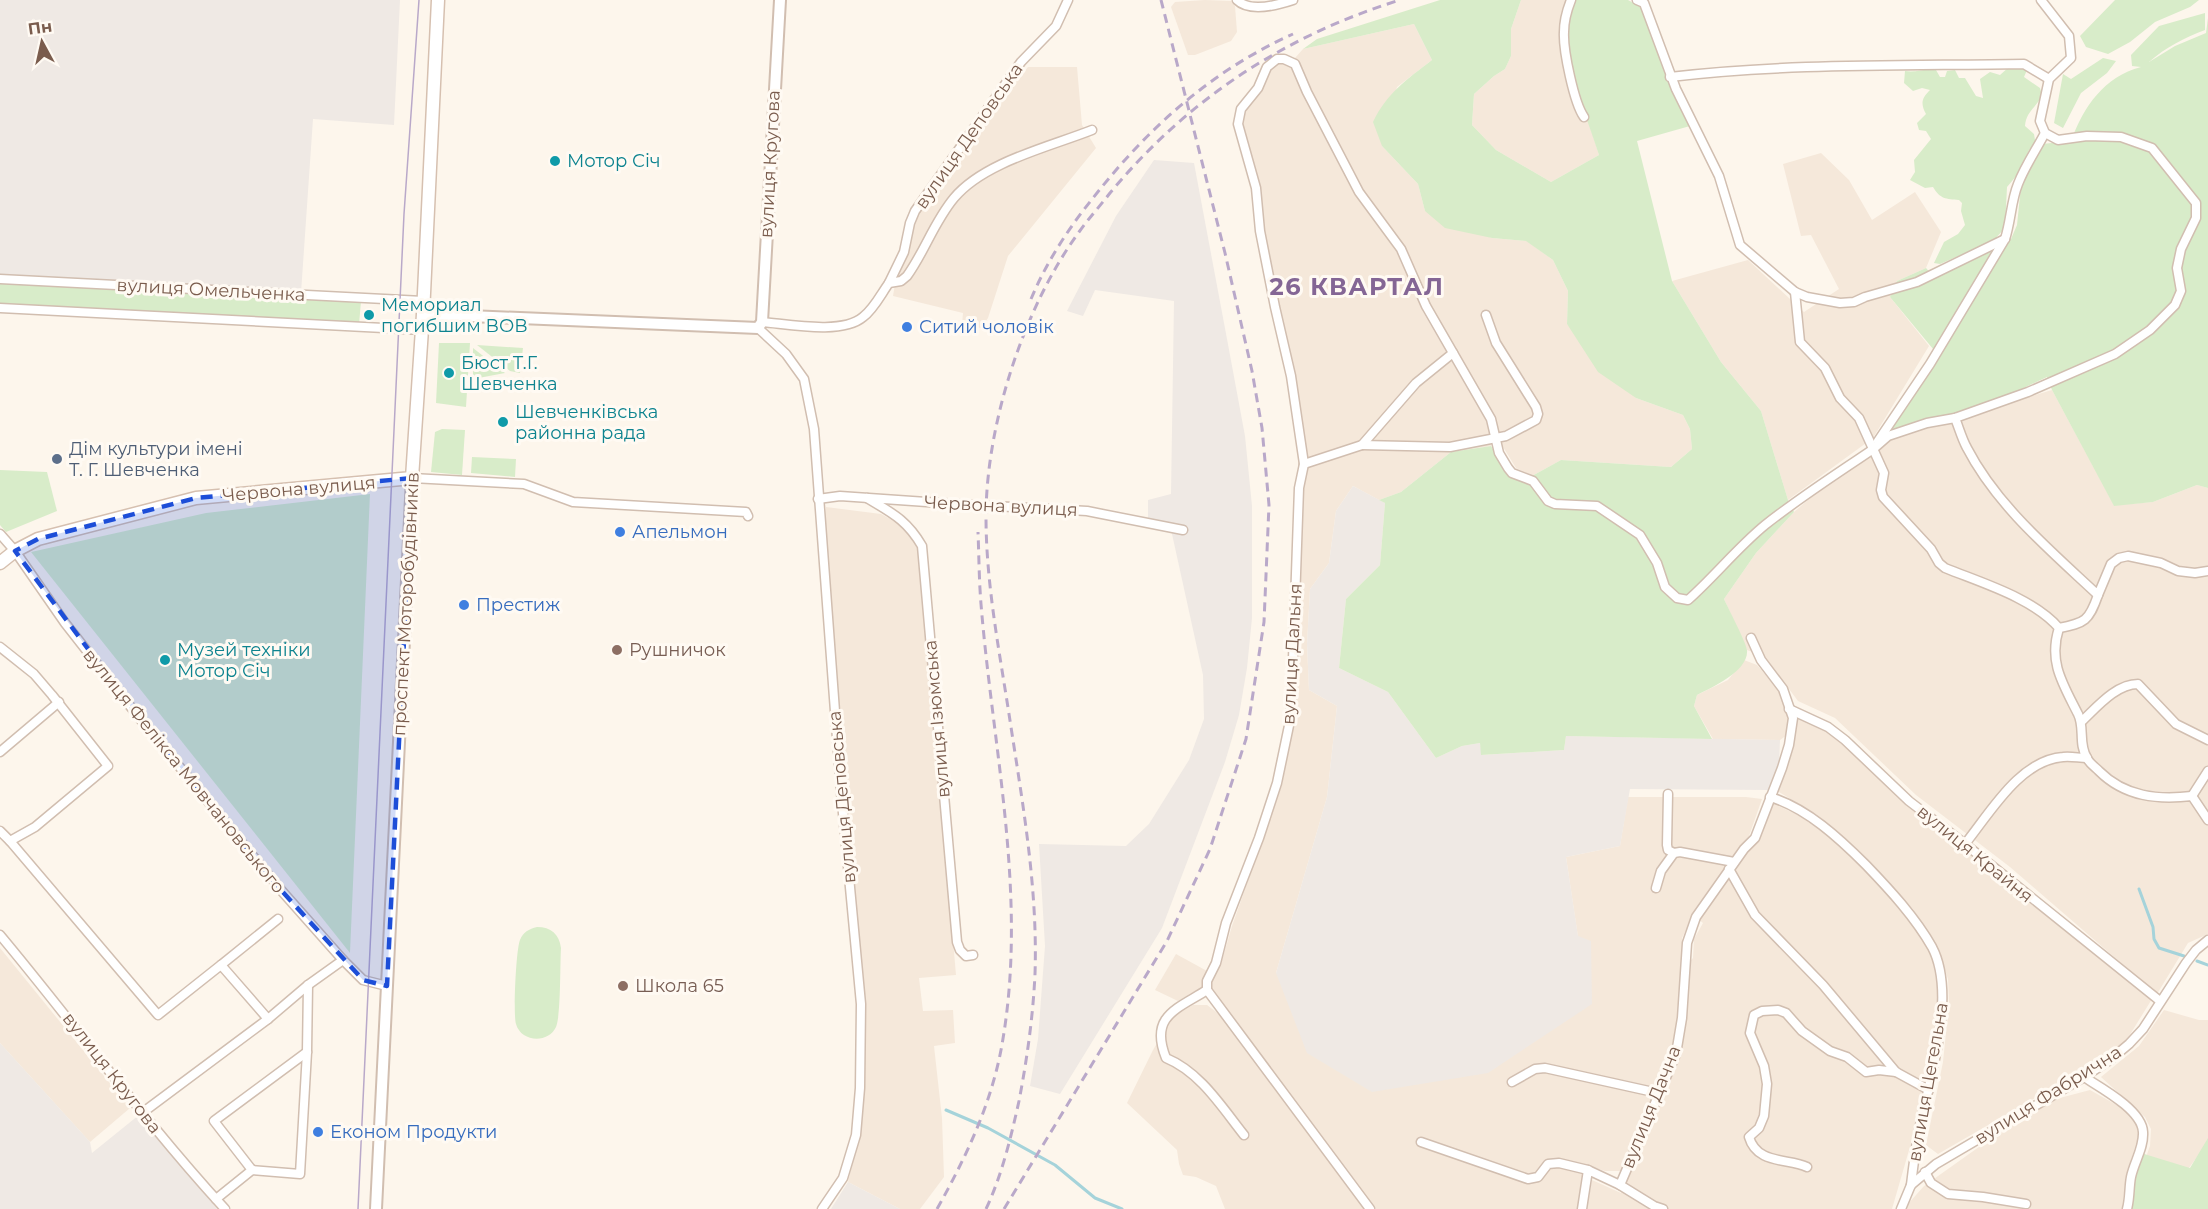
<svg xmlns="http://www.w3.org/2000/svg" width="2208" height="1209" font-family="Montserrat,sans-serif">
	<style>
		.residential { fill: #f5e8da }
		.industrial { fill: #efe9e4 }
		.green { fill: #d8ecc9 }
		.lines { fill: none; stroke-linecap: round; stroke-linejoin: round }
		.stream { stroke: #a5d3da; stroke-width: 3 }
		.minor-casing { stroke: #d1beb0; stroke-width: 11 }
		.tertiary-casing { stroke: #d1beb0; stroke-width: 14 }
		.secondary-casing { stroke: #d6c0b0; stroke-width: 15 }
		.minor { stroke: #fff; stroke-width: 8 }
		.tertiary { stroke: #fff; stroke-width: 10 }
		.secondary { stroke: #fff; stroke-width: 12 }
		.tram { stroke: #b9a8c9; stroke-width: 1.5 }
		.rail { stroke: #b9a8c9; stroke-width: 3; stroke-dasharray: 9 6; stroke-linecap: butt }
		.minor-bridge-casing { stroke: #d1beb0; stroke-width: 11; stroke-linecap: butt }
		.minor-bridge { stroke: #fff; stroke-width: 8 }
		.marked { fill: #1d4ed8; fill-opacity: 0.2; stroke: #1d4ed8; stroke-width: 4.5; stroke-dasharray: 12 8; stroke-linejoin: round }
		.culture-dot { fill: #0f9aa8; stroke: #fffaf3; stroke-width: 2 }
		.shop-dot { fill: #3f7fe0; stroke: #fffaf3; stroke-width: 2 }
		.service-dot { fill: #5c6f8a; stroke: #fffaf3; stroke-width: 2 }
		.education-dot { fill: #8d6e63; stroke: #fffaf3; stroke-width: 2 }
		.labels { text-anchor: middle; stroke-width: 6; stroke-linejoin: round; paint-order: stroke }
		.street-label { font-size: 18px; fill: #7a5c4d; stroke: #fffaf3 }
		.culture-label { font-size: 18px; fill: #0d838f; stroke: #fffaf3; text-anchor: start }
		.shop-label { font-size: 18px; fill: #366cbe; stroke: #fffaf3; text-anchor: start }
		.service-label { font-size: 18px; fill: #4e5e75; stroke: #fffaf3; text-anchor: start }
		.education-label { font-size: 18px; fill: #785e54; stroke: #fffaf3; text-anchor: start }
		.district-label { font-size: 24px; font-weight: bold; letter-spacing: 1.5px; fill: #846695; stroke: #fffaf3 }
	</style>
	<rect width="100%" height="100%" fill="#fdf6ec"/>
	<g class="residential">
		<path d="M1205,0L1232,1L1235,6L1237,32L1231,41L1195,55H1188L1171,7L1175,2Z"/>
		<path d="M1521,0H1568L1583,120H1588L1599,155L1551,182L1496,150L1472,125L1474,94L1494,76L1505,69L1511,56V29Z"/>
		<path d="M1414,24L1432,60L1397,87L1382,146L1418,184L1425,211L1492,238L1527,241L1553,260L1568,291L1567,324L1636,398L1683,415L1690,429L1692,449L1671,467L1561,460L1532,476L1516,468L1500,442L1496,418L1429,305L1405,248L1363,193L1309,90L1295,58L1303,49Z"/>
		<path d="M1280,61L1294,65L1357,193L1405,265L1423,312L1489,425L1491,446L1451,452L1401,492L1379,500L1353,486L1336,511L1329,563L1310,589L1307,644L1309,690L1337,706L1327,797L1276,973L1578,937L1566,857L1620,846L1628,797H1746L1762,799L1749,836L1693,916L1682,938L1681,1007L1676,1042L1623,1171H1605L1586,1165L1580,1209H1376L1211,992V978L1221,964L1232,926L1282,785L1295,714L1302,487L1308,459L1294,375L1241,124L1242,112L1268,69Z"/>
		<path d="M1028,67H1077L1082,125L1096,148L1008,256L988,318L981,328L962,325L963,313L893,296L897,272L913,220L995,106Z"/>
		<path d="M1821,153L1849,180L1872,220L1915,192L1941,232L1926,268L1897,281L1890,297L1929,346L1873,438L1788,500L1761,411L1721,362L1672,281L1748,260L1804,312L1839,289L1811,235L1801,236L1783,164Z"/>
		<path d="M2052,390L2114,505L2153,502L2197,485L2208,488V934L2188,943L2157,994L2010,867L1916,795L1835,718L1798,701L1765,657L1747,650L1724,599L1756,553L1794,512L1815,494L1877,451L1889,439Z"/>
		<path d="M826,507L881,514L905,527L919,547L956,975L919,978L923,1011L953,1010L955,1043L934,1046L942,1118L944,1177L920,1209H900L848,1182L859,1136L864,1004L825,530Z"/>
		<path d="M1744,660L1757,665L1781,692L1789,718L1787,735L1780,740L1713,739L1694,706L1697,695L1728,680Z"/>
		<path d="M1798,716L1831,727L1911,802L2152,999L2126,1041L2099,1061L1938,1154L1926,1145L1943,1062L1949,1003L1948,979L1937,946L1913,909L1855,847L1816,814L1777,791L1794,745Z"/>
		<path d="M1772,803L1815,823L1850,855L1876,880L1907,916L1931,951L1939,984V1007L1930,1069L1916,1126L1892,1209H1587L1592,1180L1621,1193L1679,1055L1690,961L1693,958L1694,939L1703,923L1698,919L1746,851L1758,842Z"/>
		<path d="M0,948L130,1108L90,1142L0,1043Z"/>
		<path d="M1176,954L1207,971L1202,987L1178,1001L1155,990Z"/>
		<path d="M1193,1005H1207L1219,1014L1364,1209H1225L1216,1186L1196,1177L1183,1175L1179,1164L1177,1150L1127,1103L1153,1050L1173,1016Z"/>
		<path d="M2164,1010L2199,1020H2208V1142L2166,1199L2138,1179L2150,1146L2151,1129L2145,1117L2101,1077L2139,1046Z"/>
		<path d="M2090,1090L2122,1108L2137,1124L2139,1134L2126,1176L2122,1209H1906L1908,1204L1924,1186L1993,1137L2056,1099Z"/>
	</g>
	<g class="industrial">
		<path d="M0,0H400L394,125L313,119L301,293L0,277Z"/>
		<path d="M1154,160L1194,163L1227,339L1245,436L1252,506V618L1247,668L1239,715L1225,762L1162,928L1060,1094L1030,1086L1038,1039L1045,946L1039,844L1126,846L1149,824L1189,760L1204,719L1203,675L1172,534L1165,524L1148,519V500L1171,494L1174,301L1095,290L1083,316L1067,311L1116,216Z"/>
		<path d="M1353,486L1385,503L1380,565L1346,599L1339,668L1388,692L1436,758L1462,746L1480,743L1482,755L1564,750L1566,736L1780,740L1779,765L1770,790L1630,789L1620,846L1566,857L1578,936L1591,941L1592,1004L1488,1073L1372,1092L1307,1053L1276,973L1327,797L1337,706L1309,690L1307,644L1310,589L1329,563L1336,511Z"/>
		<path d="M0,1043L90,1142L92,1153L139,1115L197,1182L217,1209H0Z"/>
		<path d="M848,1182L900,1209H831Z"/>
	</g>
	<g class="green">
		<path d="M1440,0H1521L1511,29V56L1505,69L1494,76L1474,94L1472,125L1496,150L1551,182L1599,155C1584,106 1555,51 1575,0H1628L1641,7L1667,79L1690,126L1637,141L1672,281L1721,362L1761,411L1788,500L1794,512L1756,553L1724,599C1728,608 1746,642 1747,650C1749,671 1712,687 1697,695L1694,706L1712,739L1566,736L1564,750L1481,755L1480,743L1462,746L1436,758L1388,692L1339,668L1346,599L1380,565L1385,503L1379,500L1401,492L1451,452L1491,446L1508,473L1526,484L1532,476L1561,460L1671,467L1692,449L1690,429L1683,415L1636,398L1598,372L1567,324L1568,291L1553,260L1526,241L1492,238L1445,228L1425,211L1418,184L1382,146L1373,122C1387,93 1406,80 1432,60L1414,24L1303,49L1317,39Z"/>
		<path d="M2115,0H2199L2190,7L2155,22L2130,42L2108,54L2086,47L2080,36Z"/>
		<path d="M2205,13V30C2184,38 2166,47 2149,62L2175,46L2206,33L2208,18V488L2197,485L2153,502L2114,506L2052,390L2047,377L2015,392L1960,412L1925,419L1888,433L1938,355L1890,297L1897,281L1926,268L1935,278L2011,239L2017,225L2021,186L2042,144L2071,141C2084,106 2104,77 2141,67L2132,66L2131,55L2159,26Z"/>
		<path d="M2103,58L2116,61L2107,73L2081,93L2063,128L2054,123L2063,74L2071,79Z"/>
		<path d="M2022,66L2027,70L2024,77L2040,88L2042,95C2037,107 2026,111 2025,126L2034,134L2036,146L2029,150L2018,174L2007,187L2005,228L1993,241L1940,264L1934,263L1944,242L1958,234L1965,225L1961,211L1962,203L1959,200C1946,199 1940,199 1933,187L1925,188L1910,180L1915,172L1914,160L1931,139L1926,131L1919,130L1917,123L1926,114C1920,103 1922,98 1930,90L1922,88L1913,91L1904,83L1905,71C1916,73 1925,68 1936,70L1940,77H1945L1947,71L1955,70L1959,78H1965L1976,96L1983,98L1980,79L1990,72L2000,75L2009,67Z"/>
		<path d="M0,283L361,301L359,325L0,304Z"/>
		<path d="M439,343H470L466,407L436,403Z"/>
		<path d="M477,345L523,348L520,373L510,371Z"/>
		<path d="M473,348L505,373L473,379Z"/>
		<path d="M442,429L465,430L462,475L431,472L435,432Z"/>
		<path d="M472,457L516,459L515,477L471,473Z"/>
		<path d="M0,470L47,472L57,511L6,532L0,525Z"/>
		<path d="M370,494L350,953L31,552L206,513Z"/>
		<path d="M537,927C551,927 559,934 561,948C560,964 561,1015 556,1027C548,1044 521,1042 516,1024C513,1015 516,949 520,940C523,932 529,929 537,927Z"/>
		<path d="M2208,1138V1209H2128L2141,1153L2190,1168Z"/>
	</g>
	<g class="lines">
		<g class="stream">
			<path d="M2139,889L2153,927L2154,939L2159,948L2184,956"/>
			<path d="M2197,961L2208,965"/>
			<path d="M946,1110L988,1128L1055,1165L1095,1198L1122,1209"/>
		</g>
		<defs>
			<g id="minor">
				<path d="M1237,0C1250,13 1278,5 1293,0"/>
				<path d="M1571,0C1567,10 1564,21 1564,32C1563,50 1574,103 1584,117"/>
				<path d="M1637,0L1644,3L1676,89L1719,176L1740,245L1795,292L1807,297L1840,303L1854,302L1865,297L1917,282L2005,239"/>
				<path d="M1670,77C1787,63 1906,66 2024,64L2049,79"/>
				<path d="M0,279L423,301"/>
				<path d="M889,283L904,252L910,223L915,211L1021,62L1056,26L1068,0"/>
				<path d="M1795,292L1800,342L1825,368L1840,398L1859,418L1884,473L1881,490L1883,497L1931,549L1939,563L1945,568C1982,583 2033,598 2059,628"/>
				<path d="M0,308L422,330"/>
				<path d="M762,322C788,324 842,335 863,317C874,309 881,294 889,283L901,281L907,276C925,251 934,222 954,198C984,162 1049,147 1092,130"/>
				<path d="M758,328L786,354L804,379L814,429L841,792L861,1004L860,1088L856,1135L843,1178L822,1209"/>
				<path d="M1955,418C1959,428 1962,439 1967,448C1997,506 2051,551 2098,595L2111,564L2119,558L2128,556L2161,563L2178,571L2195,573L2208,571"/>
				<path d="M1878,441L1930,364L2005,239C2011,221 2011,201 2018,184C2025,166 2036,150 2045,133"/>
				<path d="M1362,445L1450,447L1506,436L1536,420L1538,414L1536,407L1496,343L1486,315"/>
				<path d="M1304,464L1362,445L1416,383L1453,353"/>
				<path d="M412,478L524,484L573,502L746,512L748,516"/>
				<path d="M867,498C892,513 907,520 922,546L957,942L960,950L966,956L973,955"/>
				<path d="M818,499L840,496L970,505"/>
				<path d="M1033,508L1087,511L1183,530"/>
				<path d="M0,534L15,551L65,623L141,720L280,889L343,960L363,980L387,986"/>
				<path d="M2059,628C2048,662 2063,684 2078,714C2085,727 2078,744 2087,758C2089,763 2095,767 2099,771C2125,797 2158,800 2192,796L2208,820"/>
				<path d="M2059,628C2085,623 2089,621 2098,595"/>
				<path d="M0,647L34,674L52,695L108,766L35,827L10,841L0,831"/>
				<path d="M1789,709L1828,727L1845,740L1909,801L1965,844L2160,1001"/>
				<path d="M2082,721C2097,707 2116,684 2138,684L2176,724L2208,740"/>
				<path d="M0,752L59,702"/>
				<path d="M1668,794L1667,845L1668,850L1674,853"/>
				<path d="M2192,796L2208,771"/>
				<path d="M1770,797C1807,808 1840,839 1866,865C1890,890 1915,917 1932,947C1958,996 1928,1084 1918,1135C1915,1152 1913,1168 1911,1185"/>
				<path d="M10,841L158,1015L221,965L268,1019"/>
				<path d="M1965,844C1990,813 2020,760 2063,757C2071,756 2079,758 2087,758"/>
				<path d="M1729,869L1755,915L1823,985L1896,1072L1929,1090"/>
				<path d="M1656,888L1661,871L1674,853L1680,852L1734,862"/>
				<path d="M0,935C76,1026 145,1122 225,1209"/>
				<path d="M221,965L278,919"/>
				<path d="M1207,990C1177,1009 1149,1016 1166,1058C1200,1072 1221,1106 1244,1135"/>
				<path d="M2084,1077C2101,1088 2142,1110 2143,1132C2144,1148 2134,1162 2131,1177C2129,1187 2130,1198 2127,1209"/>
				<path d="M1512,1082L1535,1069L1545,1068L1658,1093"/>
				<path d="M142,1113L268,1019L308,985L343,960"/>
				<path d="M1421,1142L1528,1179L1538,1177L1548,1164L1559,1163L1588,1170"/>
				<path d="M1807,1167C1789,1158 1757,1165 1749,1137L1759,1128L1764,1116L1767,1084L1764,1066L1750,1033L1754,1015L1762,1011L1778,1010L1786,1013L1802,1031L1830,1051L1847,1057L1866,1072L1879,1070L1896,1072"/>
				<path d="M252,1170L214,1121L307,1052"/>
				<path d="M1925,1172L1931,1183L1948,1194L1983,1197L2026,1204"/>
				<path d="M1620,1185L1654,1206L1663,1209"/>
				<path d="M216,1199L252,1170L300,1174L307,1052L308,985"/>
				<path d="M1370,1209L1207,990V981L1216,963L1226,923L1259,838L1277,783L1291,716L1299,488L1304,464L1291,376L1275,307L1260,231L1256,188L1238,124L1241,109L1258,88L1267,67L1277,59H1284L1295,64L1307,92L1359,192L1401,249L1426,306L1491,419L1499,453L1508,468L1512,473L1533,481L1548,501L1555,504L1597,506L1640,535L1657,563L1665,587L1677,598L1688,600C1715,576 1737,548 1765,525C1799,498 1836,474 1872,450L1888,436L1927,423L1955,418L2028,392L2115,354L2150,330L2175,305L2181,291L2177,268L2181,249L2196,218V203L2152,148L2121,137L2087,136L2058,140L2045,133L2040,121L2049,79L2071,58L2069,36L2041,0"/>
				<path d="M1582,1209L1588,1170L1620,1185L1676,1054L1682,1018L1687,943L1696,917L1744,849L1755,838L1782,768L1789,745L1793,718L1783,689L1761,660L1751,638"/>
				<path d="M1901,1209L1911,1185L1936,1164L2084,1077L2110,1060L2129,1044L2143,1029L2186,963L2196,950L2208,940"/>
			</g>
			<g id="tertiary">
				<path d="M423,314L758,328L762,322L780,0"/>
				<path d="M376,1209L412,478"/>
			</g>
			<path id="secondary" d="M0,563L15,551L38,539L196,498L412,478L423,314L438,0"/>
		</defs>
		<use href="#minor" class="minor-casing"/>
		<use href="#tertiary" class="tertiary-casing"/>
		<use href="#secondary" class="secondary-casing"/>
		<use href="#minor" class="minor"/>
		<use href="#tertiary" class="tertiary"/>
		<use href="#secondary" class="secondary"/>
		<path class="tram" d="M358,1209L404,214L419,0"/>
		<g class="rail">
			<path d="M1031,299C1046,263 1068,229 1093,198C1148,128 1211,71 1293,34"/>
			<path d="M937,1209C965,1159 990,1107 1001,1050C1029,901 993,752 981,604C979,580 979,556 978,532"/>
			<path d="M986,1209C1002,1175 1011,1137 1019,1101C1027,1059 1033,1017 1035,974C1038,887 1022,800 1009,714C999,649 986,583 986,517C986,424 1024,307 1079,232C1089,218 1100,206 1110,193C1188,99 1284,36 1400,0"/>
			<path d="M1004,1209L1167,941L1210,849L1246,739L1264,622L1269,505L1262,428L1252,371L1225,253L1161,0"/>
		</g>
		<defs>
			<path id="minor-bridge" d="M970,505L1033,508"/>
		</defs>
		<use href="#minor-bridge" class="minor-bridge-casing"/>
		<use href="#minor-bridge" class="minor-bridge"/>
	</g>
	<path class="marked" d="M412,478L387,986L363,980L280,889L141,720L15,551L38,539L196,498Z"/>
	<g class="culture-dot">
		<circle cx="555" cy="161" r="6"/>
		<circle cx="369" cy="315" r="6"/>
		<circle cx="449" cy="373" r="6"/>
		<circle cx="503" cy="422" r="6"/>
		<circle cx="165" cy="660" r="6"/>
	</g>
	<g class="shop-dot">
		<circle cx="907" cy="327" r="6"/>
		<circle cx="620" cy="532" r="6"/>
		<circle cx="464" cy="605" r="6"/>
		<circle cx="318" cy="1132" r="6"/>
	</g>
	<circle class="service-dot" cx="57" cy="459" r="6"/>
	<g class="education-dot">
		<circle cx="617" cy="650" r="6"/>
		<circle cx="623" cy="986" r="6"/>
	</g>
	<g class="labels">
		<g class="street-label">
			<text transform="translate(969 136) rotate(-55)" y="6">вулиця Деповська</text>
			<text transform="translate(770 164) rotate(-87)" y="6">вулиця Кругова</text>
			<text transform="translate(211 290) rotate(3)" y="6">вулиця Омельченка</text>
			<text transform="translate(299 489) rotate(-5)" y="6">Червона вулиця</text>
			<text transform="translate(1001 506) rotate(3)" y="6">Червона вулиця</text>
			<text transform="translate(406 604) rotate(-87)" y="6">проспект Моторобудівників</text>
			<text transform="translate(1292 654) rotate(-87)" y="6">вулиця Дальня</text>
			<text transform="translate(937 719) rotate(-95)" y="6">вулиця Ізюмська</text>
			<text transform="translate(184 771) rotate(51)" y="6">вулиця Фелікса Мовчановського</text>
			<text transform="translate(842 797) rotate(-95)" y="6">вулиця Деповська</text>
			<text transform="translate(1975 854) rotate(39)" y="6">вулиця Крайня</text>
			<text transform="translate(112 1073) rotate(52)" y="6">вулиця Кругова</text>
			<text transform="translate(1928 1082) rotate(-80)" y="6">вулиця Цегельна</text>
			<text transform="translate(2048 1095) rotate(-32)" y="6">вулиця Фабрична</text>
			<text transform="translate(1651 1107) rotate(-68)" y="6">вулиця Дачна</text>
		</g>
		<g class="culture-label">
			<text x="567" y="167">Мотор Січ</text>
			<text x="381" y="311">Мемориал<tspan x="381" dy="21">погибшим ВОВ</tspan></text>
			<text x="461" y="369">Бюст Т.Г.<tspan x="461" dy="21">Шевченка</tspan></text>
			<text x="515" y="418">Шевченківська<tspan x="515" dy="21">районна рада</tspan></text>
			<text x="177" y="656">Музей техніки<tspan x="177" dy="21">Мотор Січ</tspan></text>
		</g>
		<g class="shop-label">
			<text x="919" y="333">Ситий чоловік</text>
			<text x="632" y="538">Апельмон</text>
			<text x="476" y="611">Престиж</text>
			<text x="330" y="1138">Економ Продукти</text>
		</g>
		<g class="service-label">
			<text x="69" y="455">Дім культури імені<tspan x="69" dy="21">Т. Г. Шевченка</tspan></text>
		</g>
		<g class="education-label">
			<text x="629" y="656">Рушничок</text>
			<text x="635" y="992">Школа 65</text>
		</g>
		<g class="district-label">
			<text x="1357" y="295">26 КВАРТАЛ</text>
		</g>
	</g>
	<g transform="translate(42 42) rotate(352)" stroke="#fffaf3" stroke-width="4.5" paint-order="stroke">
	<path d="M0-4.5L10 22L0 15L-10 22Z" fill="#7a5c4d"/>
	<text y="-9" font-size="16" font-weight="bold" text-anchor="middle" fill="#7a5c4d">Пн</text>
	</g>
</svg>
